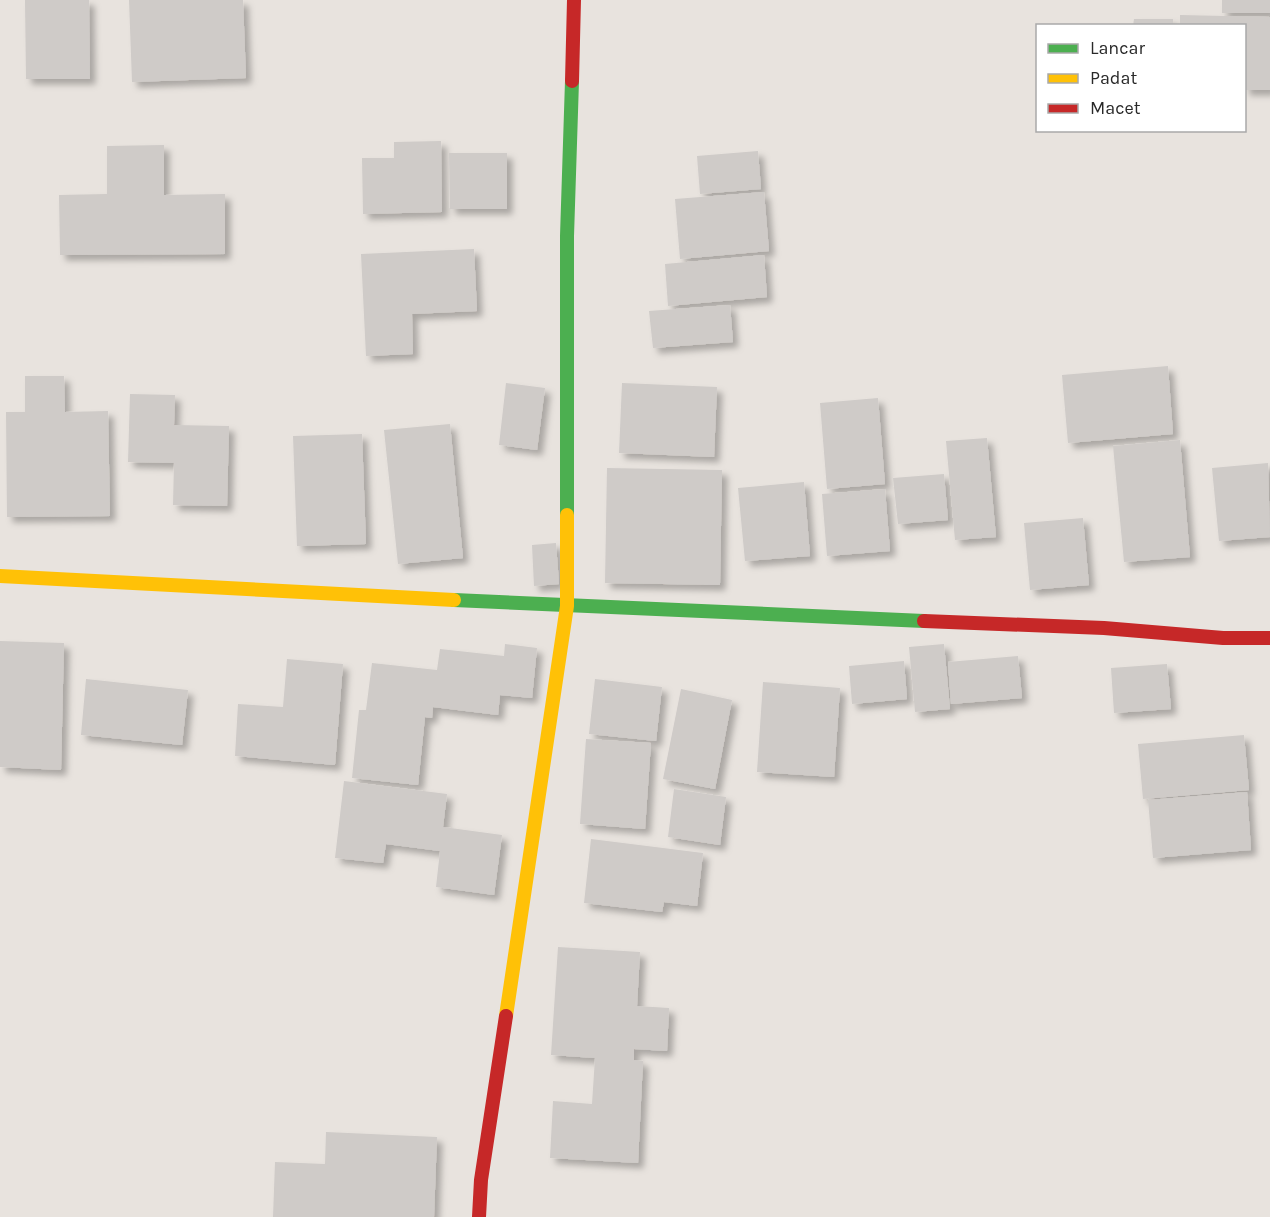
<svg xmlns="http://www.w3.org/2000/svg" width="1270" height="1217" font-family="Karla,sans-serif">
	<style>
		.building { fill: #cfcbc8; filter: url(#shadow) }
		.lines { fill: none; stroke-linecap: round; stroke-linejoin: round }
		.fast { stroke: #4caf50; stroke-width: 14 }
		.slow { stroke: #ffc107; stroke-width: 14 }
		.jam { stroke: #c62828; stroke-width: 14 }
	</style>
	<defs>
		<filter id="shadow"><feDropShadow dx="5.5" dy="5.5" stdDeviation="3" flood-color="#0004"/></filter>
	</defs>
	<rect width="100%" height="100%" fill="#e8e3de"/>
	<g class="building">
		<path d="M25,0H89L90,79H26Z"/>
		<path d="M129,0H243L246,78L132,82Z"/>
		<rect x="1222" y="0" width="48" height="13"/>
		<path d="M1180,15L1270,17V90H1244V26H1180Z"/>
		<path d="M1134,19H1173V26H1133Z"/>
		<path d="M441,141L442,212L363,214L362,158H394V142Z"/>
		<path d="M164,145V195L225,194V254L60,255L59,195L107,194V146Z"/>
		<path d="M758,151L761,189L700,194L697,156Z"/>
		<path d="M449,153H507V209H450Z"/>
		<path d="M764,192L769,251L680,259L675,199Z"/>
		<path d="M474,249L477,311L412,314L413,354L366,356L361,254Z"/>
		<path d="M764,255L767,297L668,306L665,264Z"/>
		<path d="M730,305L733,342L653,348L649,311Z"/>
		<path d="M1168,366L1173,434L1068,443L1062,375Z"/>
		<path d="M25,376H64L65,412L108,411L110,516L7,517L6,412H25Z"/>
		<path d="M506,383L545,388L537,450L499,445Z"/>
		<path d="M622,383L717,387L714,457L619,453Z"/>
		<path d="M130,394L175,395L174,425L229,426L227,506L173,505L174,463L128,462Z"/>
		<path d="M878,398L885,484L827,489L820,403Z"/>
		<path d="M450,424L463,558L398,564L384,430Z"/>
		<path d="M362,434L366,544L297,546L293,436Z"/>
		<path d="M987,438L996,537L955,540L946,441Z"/>
		<path d="M1180,440L1190,557L1124,562L1113,446Z"/>
		<path d="M1268,463L1270,537L1219,541L1212,468Z"/>
		<path d="M607,468L722,470L720,585L605,583Z"/>
		<path d="M944,474L948,520L898,524L893,478Z"/>
		<path d="M804,482L810,556L745,561L738,488Z"/>
		<path d="M885,489L890,551L827,556L822,494Z"/>
		<path d="M1083,518L1089,585L1030,590L1024,523Z"/>
		<path d="M556,543L559,584L534,586L532,545Z"/>
		<path d="M0,641L64,643L61,770L0,767Z"/>
		<path d="M505,644L537,648L532,698L500,695L498,715L433,707L432,718L425,717L418,785L352,778L359,710H366L372,663L437,670L440,649L504,656Z"/>
		<path d="M944,644L950,709L915,712L909,647Z"/>
		<path d="M1018,656L1022,698L951,704L948,662Z"/>
		<path d="M287,659L343,664L335,765L235,756L238,704L283,707Z"/>
		<path d="M904,661L907,699L852,704L849,666Z"/>
		<path d="M1167,664L1171,709L1114,713L1111,668Z"/>
		<path d="M86,679L188,690L182,745L81,735Z"/>
		<path d="M595,679L662,687L656,741L589,734Z"/>
		<path d="M763,682L840,688L834,777L757,772Z"/>
		<path d="M681,689L732,700L715,789L663,779Z"/>
		<path d="M1244,735L1249,790L1143,799L1138,744Z"/>
		<path d="M586,739L651,743L645,829L580,824Z"/>
		<path d="M344,781L447,794L443,827L502,835L494,895L436,887L440,851L386,844L383,863L335,858Z"/>
		<path d="M674,789L726,797L720,845L668,837Z"/>
		<path d="M1247,792L1251,850L1153,858L1148,800Z"/>
		<path d="M591,839L703,853L697,906L664,902L662,912L584,903Z"/>
		<path d="M558,947L640,952L637,1006L669,1008L667,1051L634,1049V1060L643,1061L638,1163L550,1158L553,1101L592,1104L595,1058L551,1055Z"/>
		<path d="M326,1132L437,1137L434,1217H273L275,1162L325,1164Z"/>
	</g>
	<g class="lines">
		<g class="fast">
			<path d="M567,515V236L572,81"/>
			<path d="M454,600L924,621"/>
		</g>
		<g class="slow">
			<path d="M0,576L454,600"/>
			<path d="M506,1016L567,606V515"/>
		</g>
		<g class="jam">
			<path d="M572,81L574,0"/>
			<path d="M924,621L1104,628L1223,638H1270"/>
			<path d="M479,1217L481,1180L506,1016"/>
		</g>
	</g>
	<rect x="1036" y="24" width="210" height="108" fill="#ffffff" stroke="#a9a9a9" stroke-width="1.5"/>
	<rect x="1048" y="44" width="30" height="9" fill="#4caf50" stroke="#a9a9a9" stroke-width="1.5"/>
	<text x="1090" y="54" font-size="18" fill="#292929">Lancar</text>
	<rect x="1048" y="74" width="30" height="9" fill="#ffc107" stroke="#a9a9a9" stroke-width="1.5"/>
	<text x="1090" y="84" font-size="18" fill="#292929">Padat</text>
	<rect x="1048" y="104" width="30" height="9" fill="#c62828" stroke="#a9a9a9" stroke-width="1.5"/>
	<text x="1090" y="114" font-size="18" fill="#292929">Macet</text>
</svg>
